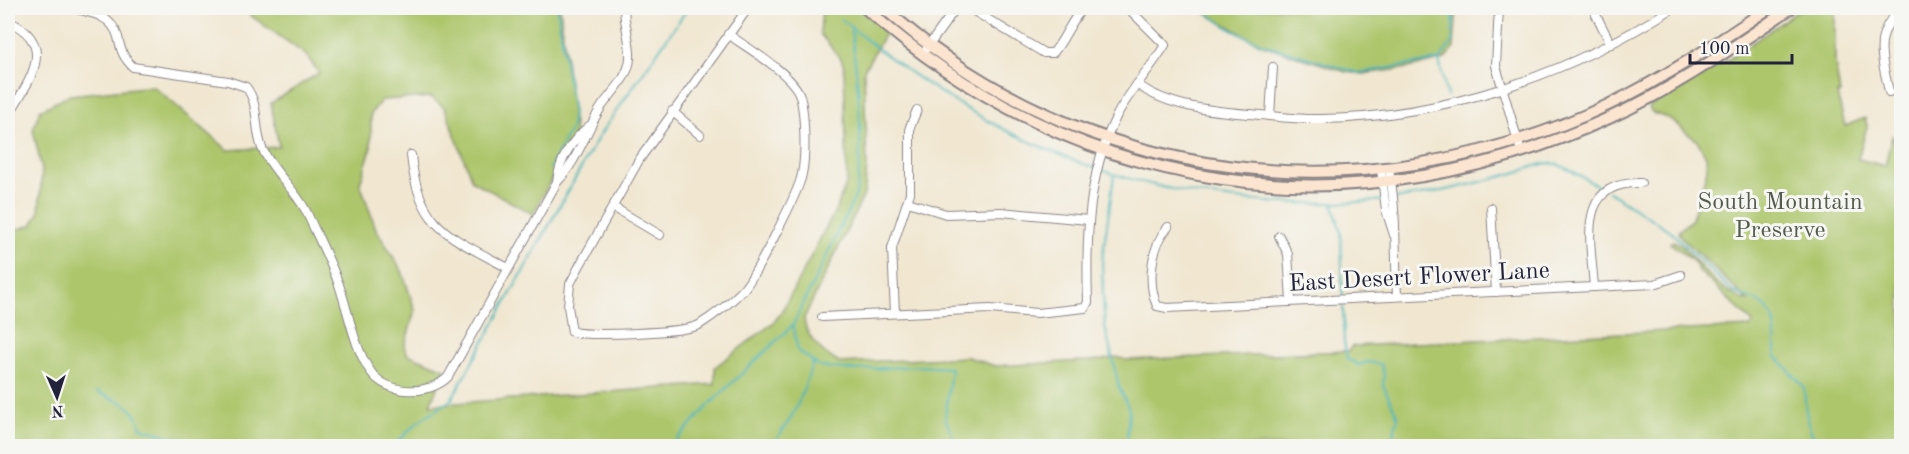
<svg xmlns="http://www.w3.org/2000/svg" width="1909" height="454" font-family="'Old Standard TT',serif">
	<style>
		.green { fill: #adc66c; stroke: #687454; stroke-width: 1.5 }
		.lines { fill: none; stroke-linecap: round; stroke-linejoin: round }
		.stream { stroke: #45b5bb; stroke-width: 2 }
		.street-casing { stroke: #8a8486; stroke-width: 10 }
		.secondary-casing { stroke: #8a8486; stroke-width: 14 }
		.street { stroke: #fff; stroke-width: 8 }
		.secondary { stroke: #fce5d0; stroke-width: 10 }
		.labels { text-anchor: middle; stroke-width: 6; stroke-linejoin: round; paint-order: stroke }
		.park-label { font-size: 24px; fill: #535b4c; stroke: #f6f6f2 }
		.street-label { font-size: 24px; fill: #22223b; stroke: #f6f6f2 }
	</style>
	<rect width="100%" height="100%" fill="#f6f6f2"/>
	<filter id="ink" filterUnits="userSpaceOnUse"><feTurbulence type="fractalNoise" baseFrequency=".0167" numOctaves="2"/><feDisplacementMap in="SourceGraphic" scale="12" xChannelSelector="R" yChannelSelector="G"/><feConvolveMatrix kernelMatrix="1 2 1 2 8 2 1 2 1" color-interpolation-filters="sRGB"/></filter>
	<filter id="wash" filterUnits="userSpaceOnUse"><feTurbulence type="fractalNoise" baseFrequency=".008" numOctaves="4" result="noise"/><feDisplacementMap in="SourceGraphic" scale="24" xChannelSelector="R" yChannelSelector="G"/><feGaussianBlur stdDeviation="1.35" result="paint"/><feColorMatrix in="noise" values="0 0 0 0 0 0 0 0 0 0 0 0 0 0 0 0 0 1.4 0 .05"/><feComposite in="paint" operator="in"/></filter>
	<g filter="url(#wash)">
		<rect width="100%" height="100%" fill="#f1e7d1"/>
		<g class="green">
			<path d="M240,8H560L575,134L533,214L472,181L445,108L431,97L382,100L371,113V149L360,183L376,229L402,271L415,310L405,345L407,354L445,369L430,405L715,384V367L773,323L781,313L837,207L847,182L844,67L841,59L820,34L822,8H875L892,22L864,70L867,166L864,195L804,318C805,338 823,353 839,363L968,357L995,366L1103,360L1117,357L1126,360L1349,351L1352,346L1751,327L1753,323L1700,272L1693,261L1670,243L1674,241L1681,245C1700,265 1721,294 1748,301L1681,237L1678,232L1692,219L1707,170L1706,157L1698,142L1670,119L1653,113L1648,107L1726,61L1802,8H1835V63L1840,93L1837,94L1845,126L1865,118L1867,126L1858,159L1885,166L1892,136L1901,150V446H8V232L32,225L39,213L42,170L33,130L40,110L70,95L153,86L228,150L279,147L271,103L319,73L306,55Z"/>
			<path d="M1196,8H1457L1454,48L1445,59L1408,68L1363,74L1346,72L1260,44Z"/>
		</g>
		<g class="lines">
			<g class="stream">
				<path d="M1199,8L1232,30L1263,44L1358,73L1439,60L1447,96"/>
				<path d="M841,19C998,152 1167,217 1374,201C1424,197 1473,185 1521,171C1532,168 1544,161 1556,164C1572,169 1589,182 1604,189"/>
				<path d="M1439,60L1452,43L1454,8"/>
				<path d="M550,168L571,128L573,113L557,8"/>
				<path d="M1114,176L1102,260L1103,295L1105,327L1119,387L1129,409L1127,440L1130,446"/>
				<path d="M1609,192L1669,230L1733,292L1756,300L1767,308L1775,322V355L1804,387L1806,412L1815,446"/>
				<path d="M1333,204L1341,233L1344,342L1347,359L1359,365L1366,362L1381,364L1384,375L1383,385L1398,417L1390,446"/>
				<path d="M793,325L798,351L820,367L853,370L919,366L951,368L945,418L957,446"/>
				<path d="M97,392C117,401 136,404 141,428L173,437L234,446"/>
				<path d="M349,446L376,443L382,446"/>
				<path d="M393,446L419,421L451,400L599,136L688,8"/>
				<path d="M671,446L710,404L793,325L856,195C865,141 858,83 851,29"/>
				<path d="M770,446C793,422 803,394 813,362"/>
			</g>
		</g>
	</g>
	<g filter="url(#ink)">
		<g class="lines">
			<defs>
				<g id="street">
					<path d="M71,8C90,12 112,15 118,37C121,51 123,57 133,67L228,81L246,87C260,105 254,128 262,148C272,171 295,189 306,211C317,235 329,258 338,282C348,309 354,349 371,372C387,395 429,396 448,377L557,182C578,161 586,130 602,106C612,92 629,77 630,58C631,42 624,24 624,8"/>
					<path d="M969,8L1044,53H1053C1065,39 1070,22 1083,8"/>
					<path d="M1499,8L1496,66L1519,145"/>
					<path d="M1596,15L1611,44"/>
					<path d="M8,21C59,44 29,81 8,116"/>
					<path d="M728,34C747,48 793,74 800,96C805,113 806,156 802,174C799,192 755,277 742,291C730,303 713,316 699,325C683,333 590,336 572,332L568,306L570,284L580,265L639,160L748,8"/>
					<path d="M927,48L956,8"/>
					<path d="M1137,84C1167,107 1212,111 1249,114C1273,116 1298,120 1322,119C1446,117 1569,74 1673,8"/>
					<path d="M1889,92C1882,57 1872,36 1901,8"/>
					<path d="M672,111L700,135"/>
					<path d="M1270,116L1273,67"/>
					<path d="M411,155C418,228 449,236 508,268"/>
					<path d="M1381,169L1386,210L1394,235"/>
					<path d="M1389,169C1397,212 1395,253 1397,296"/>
					<path d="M557,182C559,160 572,140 589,126"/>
					<path d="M908,202L946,214L1001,212L1088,220"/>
					<path d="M613,207L660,235"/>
					<path d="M1491,208L1496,292"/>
					<path d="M1168,227C1151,246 1147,282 1157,306L1167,308L1654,284L1681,275"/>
					<path d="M1279,236L1288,254L1291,301"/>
					<path d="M1594,287C1591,242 1575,181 1641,183"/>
					<path d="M895,313L892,248L910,193V127L917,110"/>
					<path d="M822,317L990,309L1037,313L1085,308L1088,302C1086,239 1087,176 1116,117C1129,91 1150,70 1165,45L1128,8"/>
				</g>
				<g id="secondary">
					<path d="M865,8C1081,197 1346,237 1609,118C1674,89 1732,48 1791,8"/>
					<path d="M884,8C1084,187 1367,219 1608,105C1665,78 1717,43 1769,8"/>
				</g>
			</defs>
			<use href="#street" class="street-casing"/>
			<use href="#secondary" class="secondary-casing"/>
			<use href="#street" class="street"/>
			<use href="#secondary" class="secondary"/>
		</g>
	</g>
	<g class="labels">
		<g class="park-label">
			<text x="1780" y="209">South Mountain<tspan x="1780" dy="28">Preserve</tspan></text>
		</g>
		<g class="street-label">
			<text transform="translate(1419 276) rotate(-3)" y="8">East Desert Flower Lane</text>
		</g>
	</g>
	<rect width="1909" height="454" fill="none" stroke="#f6f6f2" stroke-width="30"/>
	<g transform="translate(57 397) rotate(177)" stroke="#f6f6f2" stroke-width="4.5" paint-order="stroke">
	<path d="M0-4.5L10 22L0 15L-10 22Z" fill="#22223b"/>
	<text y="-9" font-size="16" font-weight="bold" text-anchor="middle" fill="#22223b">N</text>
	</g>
	<path d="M1690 54v9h102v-9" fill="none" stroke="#22223b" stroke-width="3"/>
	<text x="1699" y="54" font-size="18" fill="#22223b" stroke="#f6f6f2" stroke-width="4.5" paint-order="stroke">100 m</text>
</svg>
